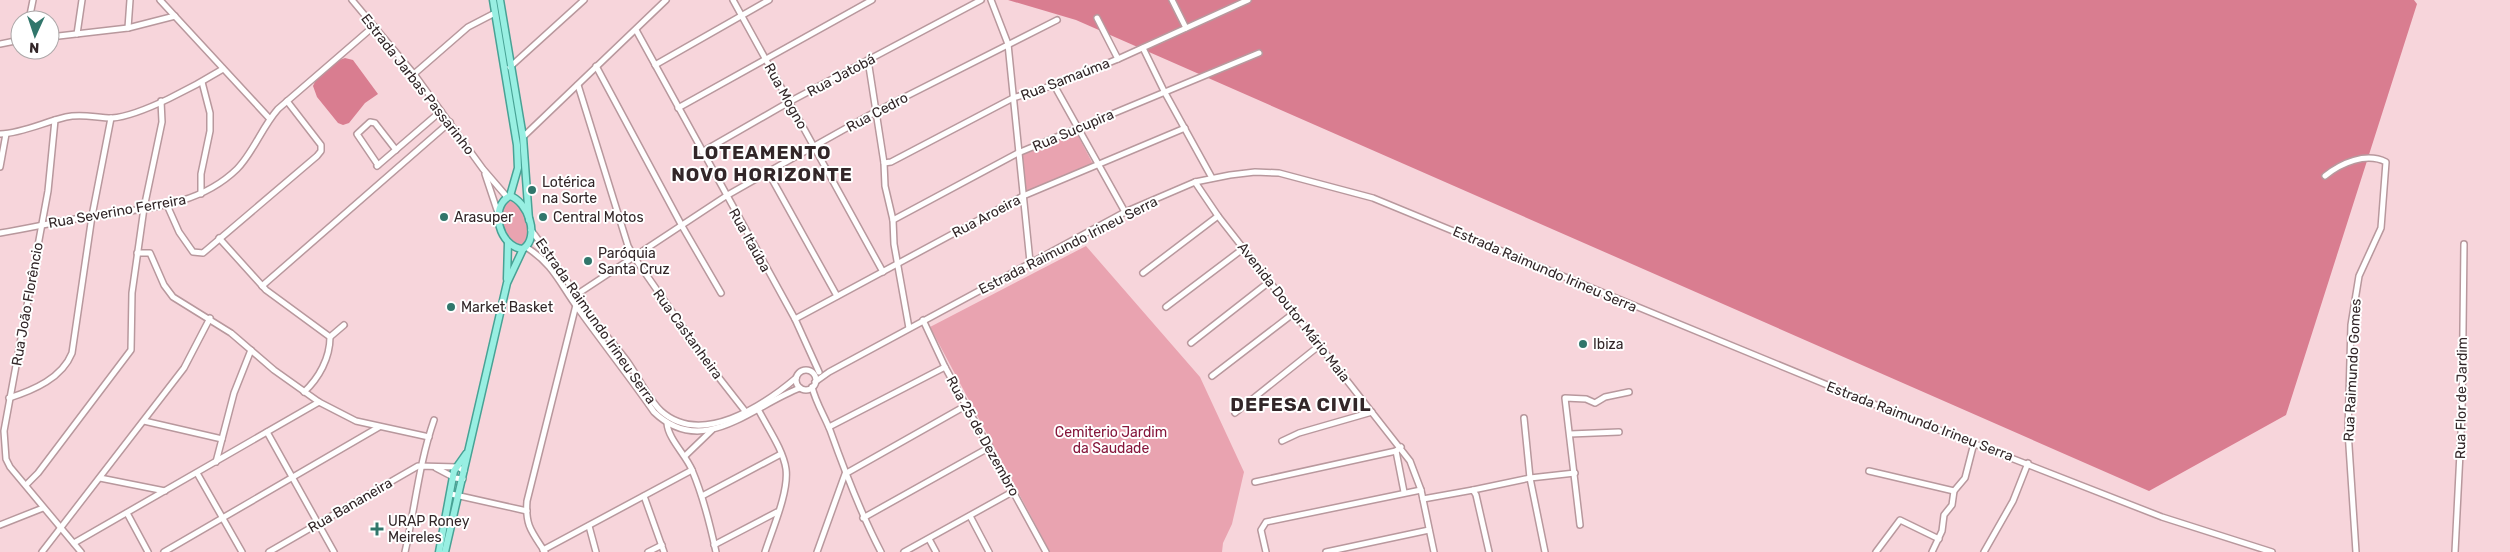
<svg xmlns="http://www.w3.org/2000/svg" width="2510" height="552" font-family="Rubik,sans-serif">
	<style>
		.green { fill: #e9a3b0 }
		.forest { fill: #d97d90 }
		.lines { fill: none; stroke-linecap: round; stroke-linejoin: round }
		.minor-casing { stroke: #b8989d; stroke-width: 8 }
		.major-casing { stroke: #48a295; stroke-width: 9 }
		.minor { stroke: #fff; stroke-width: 5 }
		.major { stroke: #98efe2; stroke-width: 6 }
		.poi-dot { fill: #31766b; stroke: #fff; stroke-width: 2 }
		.labels { text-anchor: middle; stroke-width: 4; stroke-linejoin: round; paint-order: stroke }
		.street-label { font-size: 14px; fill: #322628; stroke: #fff }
		.poi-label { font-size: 14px; fill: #322628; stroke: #fff; text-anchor: start }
		.park-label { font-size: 14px; fill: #85163b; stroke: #fff }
		.district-label { font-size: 19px; font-weight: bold; letter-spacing: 1px; fill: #322628; stroke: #fff }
	</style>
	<rect width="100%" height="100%" fill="#f7d5db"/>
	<g class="green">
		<path d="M1076,132L1093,164L1026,191L1022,155Z"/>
		<path d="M510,199C524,206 535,233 522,246L512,243C503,231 495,210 510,199Z"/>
		<path d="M1086,246L1200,377L1244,472L1232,524L1223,543L1222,552H1050L930,327Z"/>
	</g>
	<g class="forest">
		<path d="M1008,0H2414L2417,4L2286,415L2149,491L1076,20Z"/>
		<path d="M345,58L353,60L378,94L365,103L349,123L343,125L338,123L317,97L313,86C318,73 332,62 345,58Z"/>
	</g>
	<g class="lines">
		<defs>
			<g id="minor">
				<path d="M160,0L269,118"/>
				<path d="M352,0L414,74L483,169L507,197"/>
				<path d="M733,0L883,272"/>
				<path d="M991,0L1008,44L1030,262"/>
				<path d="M1172,0L1186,28"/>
				<path d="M1097,18L1118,59"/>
				<path d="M29,20L33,0"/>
				<path d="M128,28L130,0"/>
				<path d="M636,30L795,319L819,372"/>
				<path d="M77,34L82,0"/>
				<path d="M50,37L128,28L175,16"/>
				<path d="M0,44L20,40"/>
				<path d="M1143,48L1164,91L1212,178"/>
				<path d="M868,60L884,163L885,186L893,220L894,244L909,328"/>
				<path d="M655,65L769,0"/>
				<path d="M596,66L682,226L721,293"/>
				<path d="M510,67L584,0"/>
				<path d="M414,74L468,27L495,13"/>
				<path d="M578,85L628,246L634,257L709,365L745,411"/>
				<path d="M1054,85L1125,212"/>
				<path d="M678,108L872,0"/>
				<path d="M55,120L48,191L4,431L6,459L10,467L81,552"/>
				<path d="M0,134C23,133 44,122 66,117C82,113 96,118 112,118C141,116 197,85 223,69"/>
				<path d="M523,137L666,0"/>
				<path d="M702,152L789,102L981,0"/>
				<path d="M884,163L891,162L1013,98L1054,85L1118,59L1248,0"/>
				<path d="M378,165L357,134L370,122L375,123L396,150"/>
				<path d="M377,166L441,111"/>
				<path d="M0,167L6,134"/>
				<path d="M768,172L837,296"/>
				<path d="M485,174L498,213"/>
				<path d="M2325,176C2341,163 2366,152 2386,162L2381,228L2359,276L2351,325L2348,431L2356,552"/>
				<path d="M1195,182L1218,216L1410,461L1421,490L1434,552"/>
				<path d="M201,194V174L210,131V113L202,82"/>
				<path d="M167,205L179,232L193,252L203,253L317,156L321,151V145L287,101"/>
				<path d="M893,220L1018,153L1259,53"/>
				<path d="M531,230C553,259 572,290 594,320C604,334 617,347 627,361C638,376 648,399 661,411C701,447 763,406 796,378"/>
				<path d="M0,233C32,228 63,220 94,216C145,208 198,207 237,169C253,153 262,127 278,109L374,26"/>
				<path d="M219,238L266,290L330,337C330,358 319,378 304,392"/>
				<path d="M526,247C553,264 559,282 577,307C602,342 629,376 654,412C703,459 752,406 800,388"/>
				<path d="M137,253H150L164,285L173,297L231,333L274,370L319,402L356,421L429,437"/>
				<path d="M1143,273L1218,216"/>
				<path d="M262,286L450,122"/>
				<path d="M576,295L726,196L768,172L875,112L1057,20"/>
				<path d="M1166,307L1244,248"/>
				<path d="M795,319L1023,196L1185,128"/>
				<path d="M923,320L945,367L1046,552"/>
				<path d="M330,337L344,325"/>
				<path d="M1191,343L1269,282"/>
				<circle cx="806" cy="380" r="10"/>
				<path d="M1212,376L1294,313"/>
				<path d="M815,382L829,372L1125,212L1195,182L1230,175L1255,172L1279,173L1373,198L1893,412L2162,517L2272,552"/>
				<path d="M812,387C816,403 824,415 830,430C845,472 860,512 881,552"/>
				<path d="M9,398C34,390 62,378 72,353L92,216L111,118"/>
				<path d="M758,409C767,427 783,449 786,469C789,492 772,530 765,552"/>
				<path d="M1235,413L1320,345"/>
				<path d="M1524,418L1530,478L1545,552"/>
				<path d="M144,421L222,439"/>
				<path d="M667,423C668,439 686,455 692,470C703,496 710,524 716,552"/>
				<path d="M829,427L945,367"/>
				<path d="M267,432L334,552"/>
				<path d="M1570,434L1619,432"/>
				<path d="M1282,441L1299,433L1372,412"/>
				<path d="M1396,451L1404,492"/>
				<path d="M686,455L712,430"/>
				<path d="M216,462L234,393L251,350"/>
				<path d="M436,468L455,478L463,479"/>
				<path d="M1869,471L1954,491"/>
				<path d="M197,473L242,552"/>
				<path d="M100,478L165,491"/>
				<path d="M1255,482L1396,451L1401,447"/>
				<path d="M26,485L38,473L131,350L132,293L144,208L162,122L161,101"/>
				<path d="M1473,490L1530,478L1575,473"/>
				<path d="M451,494L527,511"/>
				<path d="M644,496L664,552"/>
				<path d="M702,496L781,454"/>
				<path d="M1423,499L1473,490L1476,495L1489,552"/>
				<path d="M127,513L148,552"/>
				<path d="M970,516L989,552"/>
				<path d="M863,518L990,447"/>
				<path d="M0,525L43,508"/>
				<path d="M1580,525L1565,398L1586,399L1595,403L1605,397L1629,392"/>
				<path d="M589,526L596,552"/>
				<path d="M929,539L936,552"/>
				<path d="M74,543L319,402"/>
				<path d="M714,545L777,512"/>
				<path d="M543,550L692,470"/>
				<path d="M42,552L184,368L210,318"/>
				<path d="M164,552L379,427"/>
				<path d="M269,552L418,466L458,467L464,471"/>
				<path d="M405,552C415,508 419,463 434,420"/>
				<path d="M545,552C532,532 525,526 527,501L576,305"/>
				<path d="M648,552L662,545"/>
				<path d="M817,552L845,474L967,405"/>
				<path d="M904,552L1014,491"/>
				<path d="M1266,552L1261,530L1266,522L1421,490"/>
				<path d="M1326,552L1429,530"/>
				<path d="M1876,552L1900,520L1939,539"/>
				<path d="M1932,552L1942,531L1944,515L1952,505L1954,491L1965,478L1974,443"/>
				<path d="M1984,552L2013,501L2028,463"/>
				<path d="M2455,552L2462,413L2464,244"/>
			</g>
			<g id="major">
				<path d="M493,0L517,145L518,168L510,196"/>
				<path d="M500,0L523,137L529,220"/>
				<path d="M510,196C527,201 541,237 523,249C500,248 488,207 510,196Z"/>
				<path d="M507,279L508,243"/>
				<path d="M439,552L454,471L466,454"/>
				<path d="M445,552L507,283L523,249"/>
			</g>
		</defs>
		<use href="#minor" class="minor-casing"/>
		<use href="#major" class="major-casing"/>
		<use href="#minor" class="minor"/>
		<use href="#major" class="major"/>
	</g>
	<g class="poi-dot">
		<circle cx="532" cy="190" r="5"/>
		<circle cx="444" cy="217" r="5"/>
		<circle cx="543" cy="217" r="5"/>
		<circle cx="588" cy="261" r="5"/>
		<circle cx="451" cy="307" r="5"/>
		<circle cx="1583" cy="344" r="5"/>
		<path d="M374.5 521.5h5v5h5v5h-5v5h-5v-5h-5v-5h5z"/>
	</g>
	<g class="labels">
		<g class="street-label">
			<text transform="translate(841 75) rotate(-28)" y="5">Rua Jatobá</text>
			<text transform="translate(1065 79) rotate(-21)" y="5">Rua Samaúma</text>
			<text transform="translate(418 84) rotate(52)" y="5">Estrada Jarbas Passarinho</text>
			<text transform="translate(786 96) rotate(61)" y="5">Rua Mogno</text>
			<text transform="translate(877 112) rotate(-28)" y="5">Rua Cedro</text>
			<text transform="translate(1073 130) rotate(-23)" y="5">Rua Sucupira</text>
			<text transform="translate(117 211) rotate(-10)" y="5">Rua Severino Ferreira</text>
			<text transform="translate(986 216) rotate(-28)" y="5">Rua Aroeira</text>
			<text transform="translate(750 240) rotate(61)" y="5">Rua Itaúba</text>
			<text transform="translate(1068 245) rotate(-27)" y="5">Estrada Raimundo Irineu Serra</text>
			<text transform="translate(1545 269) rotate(23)" y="5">Estrada Raimundo Irineu Serra</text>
			<text transform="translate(27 304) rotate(-80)" y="5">Rua João Florêncio</text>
			<text transform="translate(1294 312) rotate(52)" y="5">Avenida Doutor Mário Maia</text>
			<text transform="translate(596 321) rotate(55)" y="5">Estrada Raimundo Irineu Serra</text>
			<text transform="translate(688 334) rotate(54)" y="5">Rua Castanheira</text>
			<text transform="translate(2352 370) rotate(-87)" y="5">Rua Raimundo Gomes</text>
			<text transform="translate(2461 398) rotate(-89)" y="5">Rua Flor de Jardim</text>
			<text transform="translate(1920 421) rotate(21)" y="5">Estrada Raimundo Irineu Serra</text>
			<text transform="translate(983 436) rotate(61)" y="5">Rua 25 de Dezembro</text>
			<text transform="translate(350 505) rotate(-30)" y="5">Rua Bananeira</text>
		</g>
		<g class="poi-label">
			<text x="542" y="187">Lotérica<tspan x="542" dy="16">na Sorte</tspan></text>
			<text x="454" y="222">Arasuper</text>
			<text x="553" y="222">Central Motos</text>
			<text x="598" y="258">Paróquia<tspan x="598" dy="16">Santa Cruz</tspan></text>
			<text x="461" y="312">Market Basket</text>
			<text x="1593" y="349">Ibiza</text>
			<text x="388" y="526">URAP Roney<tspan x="388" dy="16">Meireles</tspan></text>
		</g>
		<g class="park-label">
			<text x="1111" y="437">Cemiterio Jardim<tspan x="1111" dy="16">da Saudade</tspan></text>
		</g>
		<g class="district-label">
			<text x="762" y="159">LOTEAMENTO<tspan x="762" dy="22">NOVO HORIZONTE</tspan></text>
			<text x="1301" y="411">DEFESA CIVIL</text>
		</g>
	</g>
	<g transform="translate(35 35) rotate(183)"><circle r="24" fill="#ffffff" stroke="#ada8a9"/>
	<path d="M0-4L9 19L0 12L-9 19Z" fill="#31766b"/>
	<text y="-8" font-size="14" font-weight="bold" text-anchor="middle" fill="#322628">N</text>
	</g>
</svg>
